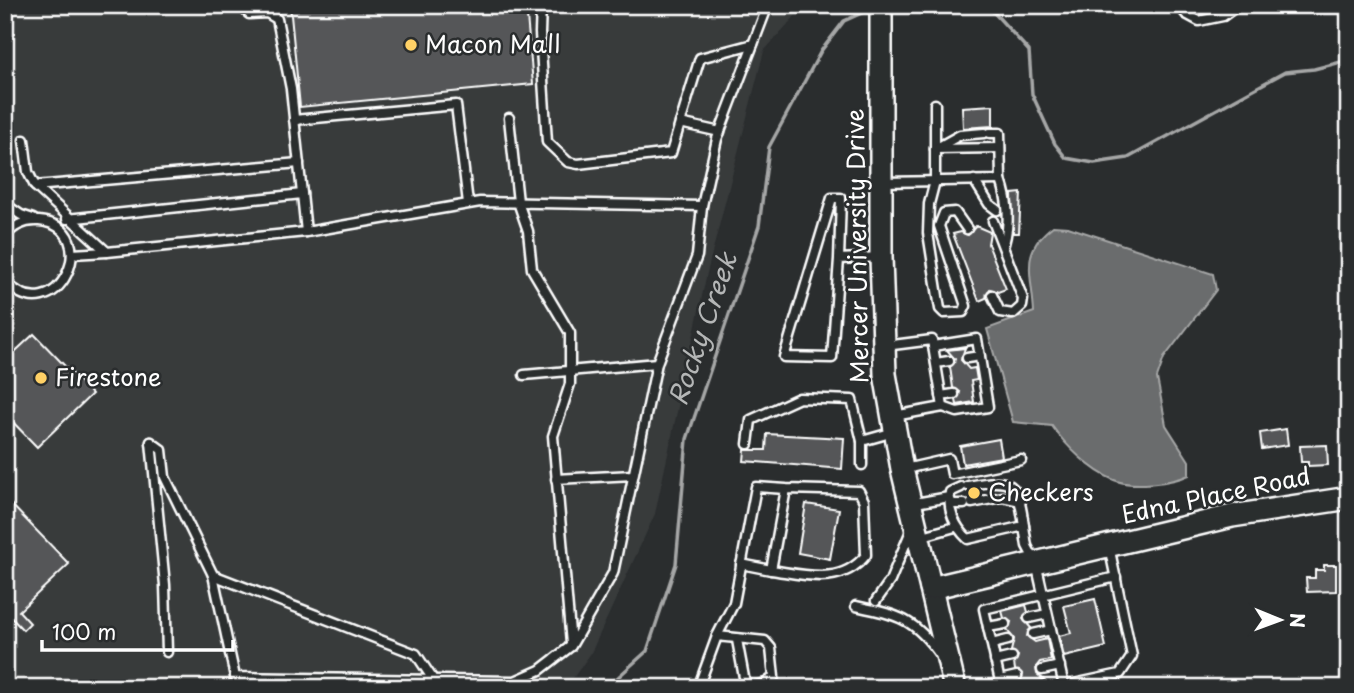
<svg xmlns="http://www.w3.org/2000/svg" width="1354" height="693" font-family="'Playpen Sans',sans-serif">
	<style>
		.built { fill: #373a3b }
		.water { fill: #6a6c6d; stroke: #a6a7a7; stroke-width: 2 }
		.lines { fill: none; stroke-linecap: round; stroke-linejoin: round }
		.stream { stroke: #a6a7a7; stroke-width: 3.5 }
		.building { fill: #555758; stroke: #fff; stroke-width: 2 }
		.lane-casing { stroke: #fff; stroke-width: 13 }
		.secondary-casing { stroke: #fff; stroke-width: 26 }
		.lane { stroke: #2a2d2e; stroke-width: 8 }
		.secondary { stroke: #2a2d2e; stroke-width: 21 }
		.poi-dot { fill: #ffd166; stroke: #2a2d2e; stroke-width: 2.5 }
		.labels { text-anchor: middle; stroke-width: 5; stroke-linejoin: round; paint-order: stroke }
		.poi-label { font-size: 24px; fill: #fff; stroke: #2a2d2e; text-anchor: start }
		.street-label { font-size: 24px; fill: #fff; stroke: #2a2d2e }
		.water-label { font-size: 26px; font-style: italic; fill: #b4b6b6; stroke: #2a2d2e }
	</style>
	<rect width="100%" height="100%" fill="#2a2d2e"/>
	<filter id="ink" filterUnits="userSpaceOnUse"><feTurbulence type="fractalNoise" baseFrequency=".0143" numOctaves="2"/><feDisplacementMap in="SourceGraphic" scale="14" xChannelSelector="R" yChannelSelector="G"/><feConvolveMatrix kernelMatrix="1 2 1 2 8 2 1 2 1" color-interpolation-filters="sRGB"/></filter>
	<g filter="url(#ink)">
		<path class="built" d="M5,5H805L764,51L707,273L655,514L591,653L566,688H5Z"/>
		<path class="water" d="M1053,226L1068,227L1213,274L1216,290L1164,358L1157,378L1166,425L1189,461V475C1172,483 1132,488 1114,480C1090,470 1066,446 1052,426L1013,422L987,329L1034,312C1032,274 1019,251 1053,226Z"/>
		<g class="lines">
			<g class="stream">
				<path d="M987,5L1029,51L1032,94L1055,144L1066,158L1094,163L1128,158L1285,72L1314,69L1349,60"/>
				<path d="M606,688L647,651L676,564L687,439L759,226L769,147L821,51L844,21L875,7"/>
			</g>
		</g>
		<g class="building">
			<path d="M290,5H526L533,84L300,107Z"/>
			<path d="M993,105V126L963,128L962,107Z"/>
			<path d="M1021,193L1019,233H1013L1012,194Z"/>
			<path d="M976,226L990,232L988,244L1006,289L998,292L990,289L986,298L979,301L953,234L961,232L968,235Z"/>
			<path d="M34,334L92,394L37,447L5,414V361Z"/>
			<path d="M965,348L961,360L969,369L975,368L977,380L971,381L974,402L957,405L956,400L960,392L953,388L950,367L955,359L947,350Z"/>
			<path d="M1286,429L1288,445L1262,449L1260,433Z"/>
			<path d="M767,434L844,438L842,469L744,461L745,450H766Z"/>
			<path d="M999,439L1002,457L963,464L960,446Z"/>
			<path d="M1327,445L1328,465L1308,466V462H1301L1300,446Z"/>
			<path d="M5,498L69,564L19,611L30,623L23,630L5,611Z"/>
			<path d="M806,504L839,509L830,559L798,553Z"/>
			<path d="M1324,565H1336V591L1307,592L1306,578H1315V570H1324Z"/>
			<path d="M1095,599L1106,647L1064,657L1059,636L1071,633L1064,606Z"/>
			<path d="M1026,605L1028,612L1023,619L1031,628L1027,636L1035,642L1047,639L1051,660L1040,662L1036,667L1037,674L1044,680L1019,685L1023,675L1015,670L1014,663L1018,656L1011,651L1014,639L1007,630L1011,622L1004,618L1002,611Z"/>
		</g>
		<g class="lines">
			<defs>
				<g id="lane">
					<path d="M240,5L249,14L267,13L277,19L291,89L306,232"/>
					<path d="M541,5L540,33L547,142L568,162L578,164L671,153L700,58L753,44"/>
					<path d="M1179,5L1186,14L1199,21L1223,16L1238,5"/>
					<path d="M935,104V181L929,204L928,233L940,309L944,313L963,312L966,306L939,226L944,213L955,212L967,229"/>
					<path d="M509,118L518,202L528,231L532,269L570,333V384L553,436L571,644"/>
					<path d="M294,120L456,105L468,203"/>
					<path d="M680,123L720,132"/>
					<path d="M24,140L28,172L35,186L299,163"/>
					<path d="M935,149L1000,148"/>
					<path d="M935,149L960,135L984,133"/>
					<path d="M974,180L989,204L997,210"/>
					<path d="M1001,180C1008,200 1010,223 1004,244"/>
					<path d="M883,182L1001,180L1000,133H990"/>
					<path d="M35,186L107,252L306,232L480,202L702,206"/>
					<path d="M5,204L21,215L33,219"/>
					<path d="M67,219L302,194"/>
					<path d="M5,236C14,225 25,220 39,221C106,227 57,337 5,281"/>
					<path d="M72,254L107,252"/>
					<path d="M839,259L832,358L784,357L832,198H841L839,259L881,257"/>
					<path d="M992,295L1000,312L1013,314L1022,306L1023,299L993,221"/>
					<path d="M885,346L932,340L943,407L894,416"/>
					<path d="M933,346L977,339L988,407L957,412L943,407"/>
					<path d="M967,358L980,356"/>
					<path d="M936,363L949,361"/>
					<path d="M524,375L657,363"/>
					<path d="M941,396L954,394"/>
					<path d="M151,442L162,450L165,477L213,575L235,677L515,681L540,670L571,646L613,573L657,363L697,256L702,206L717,139L768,5"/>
					<path d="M151,442L165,585L167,652"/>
					<path d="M748,444L751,420L799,398L852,400L862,441"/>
					<path d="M862,465V441L894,432"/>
					<path d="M905,469L949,459L952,474L1021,460"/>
					<path d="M556,479L633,475"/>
					<path d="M968,486C1012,477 1018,481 1024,526"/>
					<path d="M961,487L950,492C947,510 955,527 968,539L1024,526L1027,546L1036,563L1064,686"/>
					<path d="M972,503L1002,497L1021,501"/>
					<path d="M910,504L949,497L952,504H964"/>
					<path d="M919,537L955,527"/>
					<path d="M741,564L771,570"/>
					<path d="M213,575L416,654L434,681"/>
					<path d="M876,601L890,581L910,533"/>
					<path d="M856,606C898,615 914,618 940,655"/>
					<path d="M1029,618L1047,614"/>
					<path d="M988,627L1005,624"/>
					<path d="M1033,634L1051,630"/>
					<path d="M717,636L734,603L756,487L786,489L771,570C806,575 841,586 866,555L864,501L859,491L786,489"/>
					<path d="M737,640L746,688"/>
					<path d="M992,644L1008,640"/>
					<path d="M995,661L1012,657"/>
					<path d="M1042,670L1060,666"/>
					<path d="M1000,680L1017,676"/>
					<path d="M1001,686L984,609L1116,577"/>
					<path d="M698,688L717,636L765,641L771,648L774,677L766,683L749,688"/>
					<path d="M1055,688L1120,674L1132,656L1109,546"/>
				</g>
				<g id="secondary">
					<path d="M881,5V257L885,374L902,469L955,688"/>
					<path d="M931,588L1232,516L1349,498"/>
				</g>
			</defs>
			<use href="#lane" class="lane-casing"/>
			<use href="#secondary" class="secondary-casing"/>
			<use href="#lane" class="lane"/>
			<use href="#secondary" class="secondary"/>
		</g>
	</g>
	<g class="poi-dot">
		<circle cx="411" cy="45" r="7"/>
		<circle cx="41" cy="378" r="7"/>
		<circle cx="974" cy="493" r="7"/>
	</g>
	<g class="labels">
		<g class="poi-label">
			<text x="425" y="53">Macon Mall</text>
			<text x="55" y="386">Firestone</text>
			<text x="988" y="501">Checkers</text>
		</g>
		<g class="street-label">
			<text transform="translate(858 246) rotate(-91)" y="8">Mercer University Drive</text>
			<text transform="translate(1216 496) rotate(-12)" y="8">Edna Place Road</text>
		</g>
		<g class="water-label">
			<text transform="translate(703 329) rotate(-71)" y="9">Rocky Creek</text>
		</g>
	</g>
	<rect width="1354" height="693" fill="none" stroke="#2a2d2e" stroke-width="28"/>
	<rect x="14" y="14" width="1326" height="665" fill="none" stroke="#fff" stroke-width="2.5" filter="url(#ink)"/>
	<g transform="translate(1280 620) rotate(91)" stroke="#2a2d2e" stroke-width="5" paint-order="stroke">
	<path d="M0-5L12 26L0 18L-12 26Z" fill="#ffffff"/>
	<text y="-10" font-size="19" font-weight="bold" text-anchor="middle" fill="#ffffff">N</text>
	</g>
	<path d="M42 640v10h191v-10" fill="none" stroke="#ffffff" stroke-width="3.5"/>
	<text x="52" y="640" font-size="21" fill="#ffffff" stroke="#2a2d2e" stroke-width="5" paint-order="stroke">100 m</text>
</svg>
